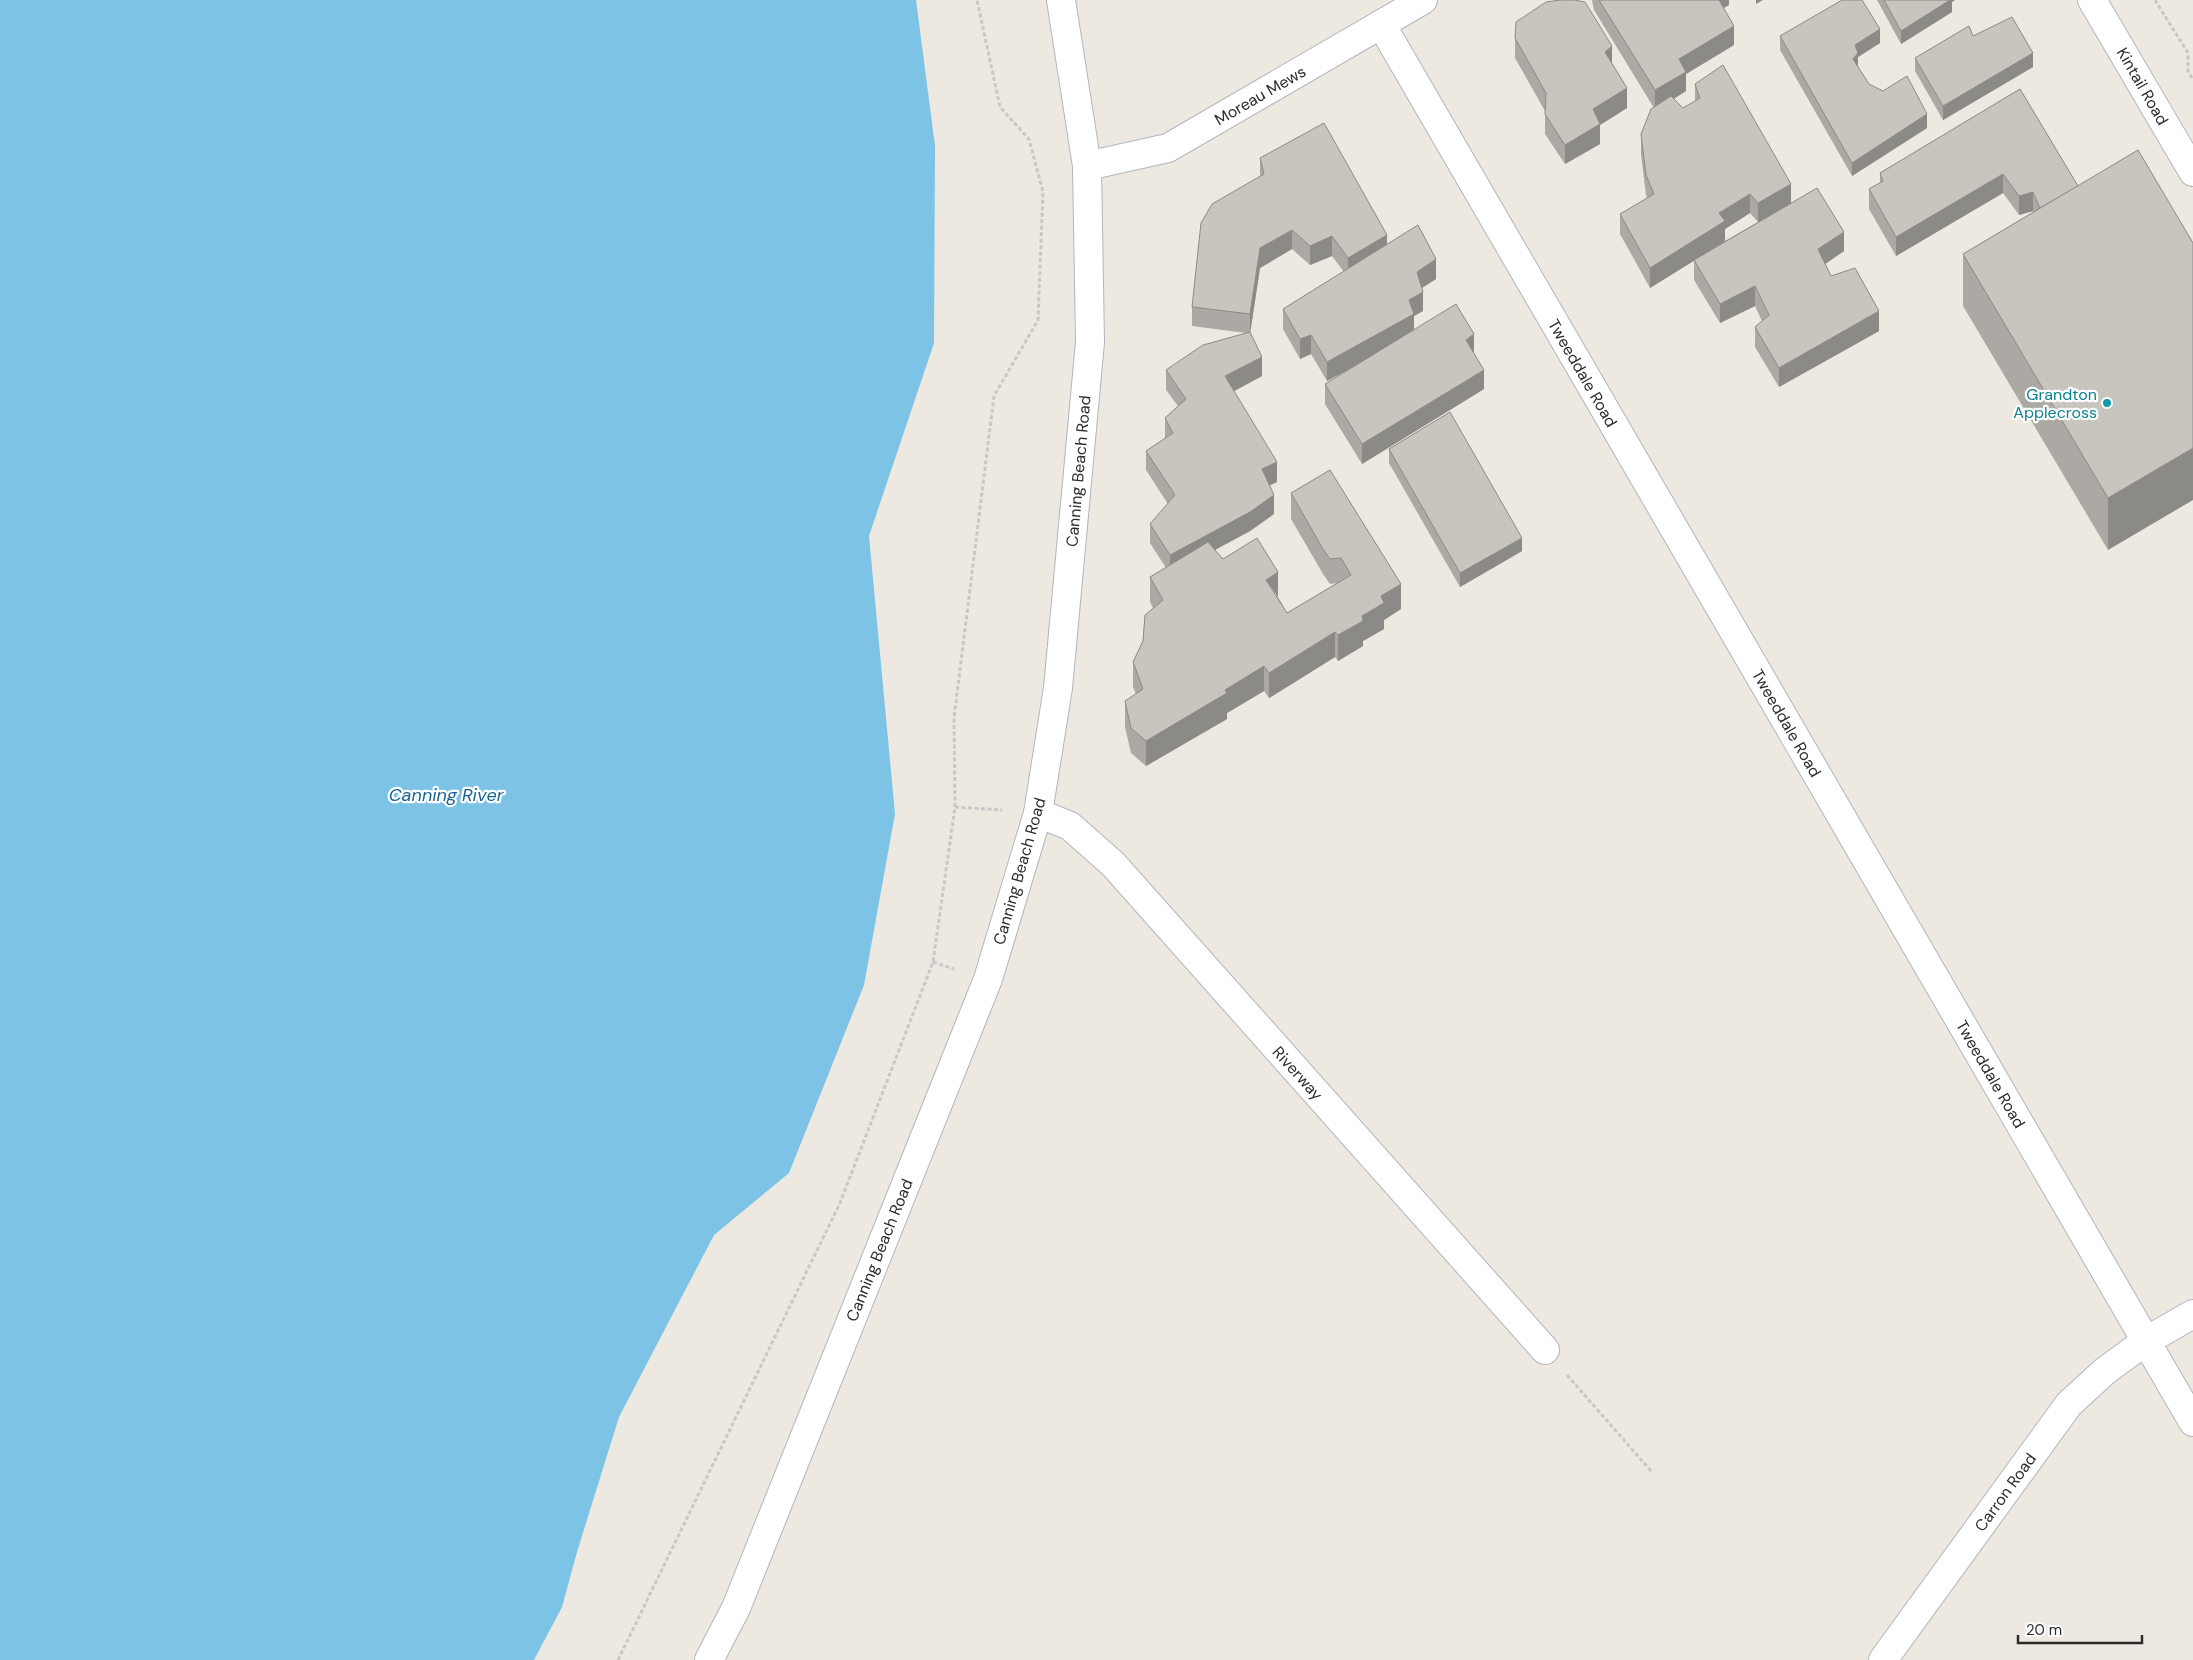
<svg xmlns="http://www.w3.org/2000/svg" width="2193" height="1660" font-family="'DM Sans',sans-serif">
	<style>
		.water { fill: #7cc3e6 }
		.lines { fill: none; stroke-linecap: round; stroke-linejoin: round }
		.minor-casing { stroke: #b3b5be; stroke-width: 30 }
		.tertiary-casing { stroke: #b3b5be; stroke-width: 30 }
		.secondary-casing { stroke: #b3b5be; stroke-width: 30 }
		.path { stroke: #c8c8c8; stroke-width: 3; stroke-dasharray: 4 2.5; stroke-linecap: butt }
		.minor { stroke: #fff; stroke-width: 28 }
		.tertiary { stroke: #fff; stroke-width: 28 }
		.secondary { stroke: #fff; stroke-width: 28 }
		.wall { fill: #aca9a4; fill-rule: evenodd }
		.shaded-wall { fill: #8c8a86 }
		.building { fill: #c8c5bf; stroke: #8c8a86 }
		.culture-dot { fill: #0f9aa8; stroke: #fff; stroke-width: 2 }
		.labels { text-anchor: middle; stroke-width: 4.5; stroke-linejoin: round; paint-order: stroke }
		.street-label { font-size: 16px; fill: #2c2c2c; stroke: #fff }
		.culture-label { font-size: 16px; fill: #0d838f; stroke: #fff; text-anchor: end }
		.water-label { font-size: 18px; font-style: italic; fill: #186294; stroke: #fff }
	</style>
	<rect width="100%" height="100%" fill="#ede8e0"/>
	<path class="water" d="M0,0H916L935,146L934,343L869,536L895,814L864,985L789,1173L714,1235L619,1417L577,1552L562,1607L534,1660H0Z"/>
	<g class="lines">
		<defs>
			<g id="minor">
				<path d="M1381,24L2193,1422"/>
				<path d="M1087,166L1168,148L1423,0"/>
				<path d="M1038,813L1070,826L1113,864L1545,1350"/>
				<path d="M1883,1660L2069,1404L2105,1371L2146,1341L2193,1314"/>
			</g>
			<path id="tertiary" d="M709,1660L736,1608L988,979L1038,813L1058,688L1090,342L1087,166L1061,0"/>
			<path id="secondary" d="M2092,0L2193,172"/>
		</defs>
		<use href="#minor" class="minor-casing"/>
		<use href="#tertiary" class="tertiary-casing"/>
		<use href="#secondary" class="secondary-casing"/>
		<g class="path">
			<path d="M2155,0L2188,53V71L2193,80"/>
			<path d="M955,807L1002,810"/>
			<path d="M933,962L954,969"/>
			<path d="M1567,1375L1651,1471"/>
			<path d="M618,1660L840,1203L933,962L955,807L954,718L994,396L1038,320L1043,192L1029,139L1000,107L977,0"/>
		</g>
		<use href="#minor" class="minor"/>
		<use href="#tertiary" class="tertiary"/>
		<use href="#secondary" class="secondary"/>
	</g>
	<g class="wall">
		<path d="M1592,0H1729V5L1724,8L1734,45L1686,74V91L1674,99L1683,108L1695,101V84L1791,203L1844,251L1825,264L1831,276L1879,331L1779,387L1755,347V327L1762,321L1755,306L1720,323L1694,280V261L1650,288L1620,234V214L1647,198L1646,195L1641,154V134L1654,108L1594,10ZM1750,213L1758,222L1725,241V229Z"/>
		<path d="M1877,0H1955L1952,2V12L1901,44Z"/>
		<path d="M1780,36L1880,43L1858,57V67L1869,84L1927,128L1852,176L1780,50Z"/>
		<path d="M1973,36L2033,67L1943,120L1915,71V58Z"/>
		<path d="M1515,38L1612,65L1627,108L1600,125V144L1565,164L1545,134V111L1515,58Z"/>
		<path d="M2020,89L2078,186L2138,150L2108,550L1963,306V254L2033,212V211L2019,215L2003,193L1896,256L1869,209V189L1880,183V173Z"/>
		<path d="M1260,158L1387,244L1436,279L1422,288L1423,311L1414,316V330L1474,354L1484,389L1362,464L1325,404V384L1355,366L1327,381L1311,354L1300,359L1283,329V309L1344,272L1332,256L1310,265L1292,249L1260,268L1250,333L1262,376L1234,391L1277,482L1270,485L1274,514L1250,531L1215,550L1223,559L1278,597L1287,613L1337,583L1330,584L1323,574L1291,519V493L1401,609L1384,620V629L1363,641V646L1338,661L1335,657L1269,698L1264,691L1227,713V719L1146,766L1131,753L1125,727V701L1136,694L1133,687V662L1143,641L1153,608L1150,602V577L1166,568L1150,543V524L1168,504L1146,470V451L1165,438V418L1178,406L1166,390V370L1246,333L1192,326V307L1260,177Z"/>
		<path d="M1389,449L1522,551L1460,587L1389,463Z"/>
	</g>
	<g class="shaded-wall">
		<path d="M1715,0H1729V5L1715,12Z"/>
		<path d="M1756,0H1763L1756,4Z"/>
		<path d="M1949,0H1955L1952,2V12L1901,44V31Z"/>
		<path d="M1734,26V45L1686,74V91L1655,110V90L1679,59Z"/>
		<path d="M1880,29V43L1858,57V66L1853,73V59L1855,45Z"/>
		<path d="M1612,46V66L1605,52Z"/>
		<path d="M2033,53V67L1943,120V106Z"/>
		<path d="M1627,88V108L1600,125V144L1565,164V145L1593,109Z"/>
		<path d="M1927,114V128L1852,176V163Z"/>
		<path d="M2003,174V193L1896,256V237Z"/>
		<path d="M1791,184V204L1758,222V203Z"/>
		<path d="M2033,192V211L2019,215V196Z"/>
		<path d="M1750,194V213L1725,229V241L1650,288V268L1719,213Z"/>
		<path d="M1292,230V249L1260,268L1250,334V314L1260,248Z"/>
		<path d="M1844,232V251L1818,269V249Z"/>
		<path d="M1387,235V255L1348,278V258Z"/>
		<path d="M1332,236V256L1310,265V246Z"/>
		<path d="M1436,259V279L1417,291V272Z"/>
		<path d="M1755,286V306L1720,323V304Z"/>
		<path d="M1423,292V311L1414,316V334L1327,381V362L1409,300Z"/>
		<path d="M1879,311V331L1779,387V368Z"/>
		<path d="M1474,334V354L1466,340Z"/>
		<path d="M1311,335V354L1300,359V339Z"/>
		<path d="M1262,357V376L1225,396V376Z"/>
		<path d="M1484,370V389L1362,464V444Z"/>
		<path d="M2193,448V500L2108,550V498Z"/>
		<path d="M1277,462V482L1262,489V469Z"/>
		<path d="M1274,495V514L1250,531L1170,574V555Z"/>
		<path d="M1522,538V551L1460,587V573Z"/>
		<path d="M1278,572V597L1266,580Z"/>
		<path d="M1401,584V609L1384,620V629L1363,641V646L1338,661V635L1362,616L1381,596Z"/>
		<path d="M1335,632V657L1269,698V673Z"/>
		<path d="M1264,666V691L1227,713V719L1146,766V741L1225,690Z"/>
	</g>
	<g class="building">
		<path d="M1560,0H1574L1585,2L1612,46L1605,52L1627,88L1593,109L1600,124L1565,145L1545,114L1546,93L1515,38L1516,22L1546,2Z"/>
		<path d="M1599,0H1719L1734,26L1679,59L1686,72L1655,90Z"/>
		<path d="M1842,0H1862L1880,29L1855,45L1858,53L1853,59L1869,84L1883,91L1907,76L1927,114L1852,163L1780,36Z"/>
		<path d="M1884,0H1950L1901,31Z"/>
		<path d="M2012,17L2033,53L1943,106L1915,58L1969,26L1973,36Z"/>
		<path d="M1723,65L1791,184L1758,203L1750,194L1719,213L1725,221L1650,268L1620,214L1654,194L1646,175L1641,134L1651,109L1671,96L1683,108L1700,98L1695,84Z"/>
		<path d="M2020,89L2078,186L2040,208L2033,192L2019,196L2003,174L1896,237L1869,189L1883,181L1880,173Z"/>
		<path d="M1324,123L1387,235L1348,258L1332,236L1310,246L1292,230L1260,248L1250,314L1192,307L1201,223L1212,204L1264,174L1260,158Z"/>
		<path d="M2138,150L2193,243V448L2108,498L1963,254Z"/>
		<path d="M1817,188L1844,232L1818,249L1831,276L1855,268L1879,311L1779,368L1755,327L1769,315L1755,286L1720,304L1694,260Z"/>
		<path d="M1418,225L1436,259L1417,272L1423,292L1409,300L1414,314L1327,362L1311,335L1300,339L1283,309Z"/>
		<path d="M1456,304L1474,334L1466,340L1484,370L1362,444L1325,384Z"/>
		<path d="M1250,332L1262,357L1225,376L1277,462L1262,469L1274,495L1250,512L1170,555L1150,524L1175,495L1146,451L1173,433L1165,418L1186,399L1166,370L1203,345Z"/>
		<path d="M1450,412L1522,538L1460,573L1389,449Z"/>
		<path d="M1330,470L1401,584L1381,596L1384,603L1362,616L1363,621L1338,635L1335,632L1269,673L1264,666L1225,690L1227,693L1146,741L1131,728L1125,701L1143,689L1133,662L1143,641L1145,615L1163,600L1150,577L1208,542L1223,559L1257,538L1278,572L1266,580L1287,613L1351,575L1341,558L1330,559L1323,549L1291,493Z"/>
	</g>
	<circle class="culture-dot" cx="2107" cy="403" r="5"/>
	<g class="labels">
		<g class="street-label">
			<text transform="translate(2143 86) rotate(60)" y="6">Kintail Road</text>
			<text transform="translate(1260 95) rotate(-30)" y="6">Moreau Mews</text>
			<text transform="translate(1583 373) rotate(60)" y="6">Tweeddale Road</text>
			<text transform="translate(1078 471) rotate(-85)" y="6">Canning Beach Road</text>
			<text transform="translate(1787 723) rotate(60)" y="6">Tweeddale Road</text>
			<text transform="translate(1019 871) rotate(-74)" y="6">Canning Beach Road</text>
			<text transform="translate(1298 1073) rotate(48)" y="6">Riverway</text>
			<text transform="translate(1991 1074) rotate(60)" y="6">Tweeddale Road</text>
			<text transform="translate(879 1250) rotate(-68)" y="6">Canning Beach Road</text>
			<text transform="translate(2005 1492) rotate(-54)" y="6">Carron Road</text>
		</g>
		<g class="culture-label">
			<text x="2097" y="400">Grandton<tspan x="2097" dy="18">Applecross</tspan></text>
		</g>
		<g class="water-label">
			<text x="446" y="801">Canning River</text>
		</g>
	</g>
	<path d="M2018 1635v8h124v-8" fill="none" stroke="#2c2c2c" stroke-width="2.5"/>
	<text x="2026" y="1635" font-size="15" fill="#2c2c2c" stroke="#ffffff" stroke-width="4" paint-order="stroke">20 m</text>
</svg>
